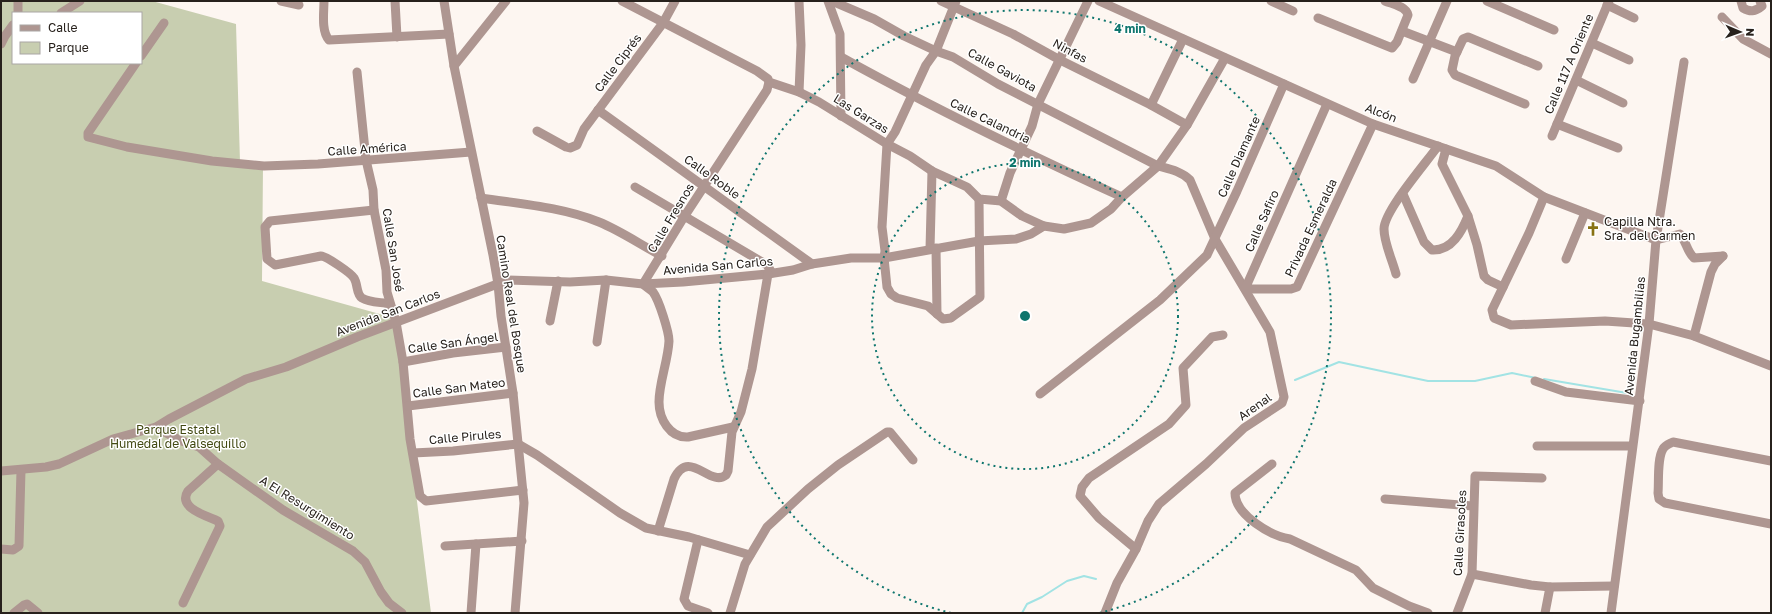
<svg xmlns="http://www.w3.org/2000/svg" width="1772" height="614" font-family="'Golos Text',sans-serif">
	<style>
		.green { fill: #c8ceb0; fill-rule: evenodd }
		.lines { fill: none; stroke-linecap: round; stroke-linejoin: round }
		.stream { stroke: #a2e3e4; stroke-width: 2 }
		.minor { stroke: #ae9691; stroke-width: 9 }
		.ring { fill: none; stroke: #0f766e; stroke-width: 2; stroke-dasharray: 2 4 }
		.labels { text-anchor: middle; stroke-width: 3; stroke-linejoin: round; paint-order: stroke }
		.street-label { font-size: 12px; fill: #27211c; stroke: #fff }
		.poi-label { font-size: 12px; fill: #27211c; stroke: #fff; text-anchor: start }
		.park-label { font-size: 12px; fill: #424912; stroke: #fff }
		.centre { fill: #0f766e; stroke: #fff; stroke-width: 2 }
		.ring-label { font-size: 12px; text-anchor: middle; font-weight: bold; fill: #0f766e; stroke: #fff; stroke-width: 3; stroke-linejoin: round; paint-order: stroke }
	</style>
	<rect width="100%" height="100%" fill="#fdf6f1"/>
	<path class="green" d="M1,1H152L236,24L240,162L263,165L262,281L394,318L431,613H1ZM13,13H141V63H13Z"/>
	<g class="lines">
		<g class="stream">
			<path d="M1544,379L1627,393"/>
			<path d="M1295,380L1339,362L1428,381H1475L1512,373L1536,378"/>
			<path d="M1022,613L1027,604L1042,597L1067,581L1084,576L1096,579"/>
		</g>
		<g class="minor">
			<path d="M18,1V13"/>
			<path d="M281,1L299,5"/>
			<path d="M324,1C324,12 321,31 329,40L449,34"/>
			<path d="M395,1L397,37"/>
			<path d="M444,1L454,66L493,255L498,284L501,316L513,393L524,503L515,613"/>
			<path d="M622,1L757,71L768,79L769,82L799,92L819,102L887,144L910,156L932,171L967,187L979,199L1001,201L1022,216L1044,226"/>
			<path d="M828,1L840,34L841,116"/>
			<path d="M832,1L874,19L904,36L936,51L953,57L998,84L1158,166C1169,169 1181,171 1190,180L1215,239L1270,332L1284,397L1282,403L1244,428L1206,464L1159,504L1148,521L1136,549L1117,583L1105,613"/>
			<path d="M941,1L1013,34L1060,60L1151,105L1187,125"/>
			<path d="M956,1L936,51L926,65L895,132L887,144L882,227L885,251L884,258L887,287L891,294L897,298L928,306L943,319L951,318L955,315L980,297L979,199"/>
			<path d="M1099,1L1373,124L1496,166L1544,197L1656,240L1680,234C1686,241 1687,252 1694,258L1723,256"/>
			<path d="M1271,1L1293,11"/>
			<path d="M1487,1L1554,30"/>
			<path d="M1741,1L1743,8C1750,12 1755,12 1762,6L1760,1"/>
			<path d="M1607,5L1634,18"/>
			<path d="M61,13L80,1"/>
			<path d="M1722,17L1743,39L1771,54"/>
			<path d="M1318,18L1392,48L1397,42L1408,15C1406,6 1392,4 1385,1"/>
			<path d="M1402,31L1457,52"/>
			<path d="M1592,43L1629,60"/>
			<path d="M1,44L5,36L13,25"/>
			<path d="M141,56L164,23"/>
			<path d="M841,57C933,108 1026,153 1122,197"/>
			<path d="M136,63L88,133V137L127,147L212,161L264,166L318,164L471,152"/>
			<path d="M454,66L506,1"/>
			<path d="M357,72L366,160L373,190L374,210L386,270L387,292L396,322L403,362L410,439L420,496L426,501L523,490"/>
			<path d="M1413,79L1447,1"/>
			<path d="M1576,80L1623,103"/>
			<path d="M799,92L801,45L799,1"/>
			<path d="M1327,104L1245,289H1291L1297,287L1373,124"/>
			<path d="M1525,104L1455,75L1452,70L1455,56L1463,39L1468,37L1538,66"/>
			<path d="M1151,105L1183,39"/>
			<path d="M598,110L812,264"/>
			<path d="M1557,124L1618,148"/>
			<path d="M537,131L566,147L570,148L577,145L584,129L663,23L675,1"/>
			<path d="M1552,136L1609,1"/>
			<path d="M1446,149L1442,164L1468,216L1477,245L1484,276L1488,280L1503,287"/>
			<path d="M635,187L767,265L772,273"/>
			<path d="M1403,194L1424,242L1432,250C1452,251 1462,231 1468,216"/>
			<path d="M1544,197L1529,233L1492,310L1494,318L1511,325L1605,321L1649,324L1694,336L1771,366"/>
			<path d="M481,198C520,204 562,207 599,222C621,231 641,245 662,256"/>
			<path d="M1001,201L1010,173L1032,126L1038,104L1088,1"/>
			<path d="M374,210L270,221L265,227L267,259L275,265L321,256C326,256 351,273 354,278C358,284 356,294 362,298C370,303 382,302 390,304"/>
			<path d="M936,248L937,314"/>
			<path d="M930,249L932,171"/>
			<path d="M1566,259L1585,213"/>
			<path d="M1396,274C1392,259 1384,243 1384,229C1384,211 1426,163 1438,146"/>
			<path d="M550,321L558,281"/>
			<path d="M1694,336L1711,272L1715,264L1723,256"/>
			<path d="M597,342L606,280"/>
			<path d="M403,362L453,353L506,347"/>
			<path d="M1535,381L1566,392L1640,401"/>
			<path d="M1040,394L1160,300L1207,255L1237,191L1284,84"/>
			<path d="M408,406L513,393"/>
			<path d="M156,427L179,440L199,447L218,464L283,510L353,551L365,562L381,592L389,603L402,613"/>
			<path d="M733,427L688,437C670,438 659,419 659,402C659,383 668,361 669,341C669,332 659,300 653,292C650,289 646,287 643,284L684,217L767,90L769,82"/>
			<path d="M1537,446H1632"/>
			<path d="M413,453L453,451L518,444L537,455L620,513L646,528L689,537L750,555"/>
			<path d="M1771,461L1673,442C1669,444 1665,445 1663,449C1657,458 1659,483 1658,493L1659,499L1665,503L1771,524"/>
			<path d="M1272,464L1235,493C1235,515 1271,536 1290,539L1356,570L1373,588L1409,606L1428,613"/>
			<path d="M1,471L46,467L59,464L113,439L156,427L169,419L246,379L286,367L357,337L508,280L570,282L606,280L643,284L683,282L768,274L793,270L812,264L851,258H884L979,241L1016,239L1031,234L1044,226L1064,229L1091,223L1111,209L1122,197L1158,166L1187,125L1225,58"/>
			<path d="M1385,499L1473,506"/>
			<path d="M658,531L674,479C689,447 710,488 726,475L728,471L732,432L741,412L752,369L768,274"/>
			<path d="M698,540L684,599L688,606L708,613"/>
			<path d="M445,546L522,541"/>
			<path d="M1,549L13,550L19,546L21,470"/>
			<path d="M1136,549L1099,518L1080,496L1082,487L1089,478L1169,424L1186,405L1183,368L1212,337L1223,335"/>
			<path d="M1472,574L1531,585L1550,587L1614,586"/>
			<path d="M183,603L220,526L218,521C207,516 177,508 188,491L218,464"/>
			<path d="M14,613L24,605L27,604L38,613"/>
			<path d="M471,613L476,544"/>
			<path d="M730,613L745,564L767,527L808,489L838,465L887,432H890L913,460"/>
			<path d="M1457,613L1472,574L1475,476L1542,478"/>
			<path d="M1545,613L1550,587"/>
			<path d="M1611,613L1649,324L1656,240L1684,62"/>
		</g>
	</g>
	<g class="ring">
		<circle cx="1025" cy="316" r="153"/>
		<path d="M951 613A306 306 0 1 1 1099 613"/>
	</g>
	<defs>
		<symbol id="church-bare" viewBox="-9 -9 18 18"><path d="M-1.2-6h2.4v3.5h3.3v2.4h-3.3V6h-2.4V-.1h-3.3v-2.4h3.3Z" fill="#887214" stroke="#fff" stroke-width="2.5" paint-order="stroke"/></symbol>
	</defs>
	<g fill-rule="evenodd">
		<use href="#church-bare" x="1583" y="219" width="20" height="20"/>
	</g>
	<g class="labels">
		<g class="street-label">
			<text transform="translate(1070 51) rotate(28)" y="4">Ninfas</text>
			<text transform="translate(618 63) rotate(-53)" y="4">Calle Ciprés</text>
			<text transform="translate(1569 64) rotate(-67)" y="4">Calle 117 A Oriente</text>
			<text transform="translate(1002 70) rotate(29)" y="4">Calle Gaviota</text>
			<text transform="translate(1381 113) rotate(21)" y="4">Alcón</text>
			<text transform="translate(861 114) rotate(32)" y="4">Las Garzas</text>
			<text transform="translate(990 121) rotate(26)" y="4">Calle Calandria</text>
			<text transform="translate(367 149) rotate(-4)" y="4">Calle América</text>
			<text transform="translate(1239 157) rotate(-66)" y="4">Calle Diamante</text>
			<text transform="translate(712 177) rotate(36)" y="4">Calle Roble</text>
			<text transform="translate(671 218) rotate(-59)" y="4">Calle Fresnos</text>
			<text transform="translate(1262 221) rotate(-66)" y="4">Calle Safiro</text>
			<text transform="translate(1311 228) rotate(-65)" y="4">Privada Esmeralda</text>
			<text transform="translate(393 250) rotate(81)" y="4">Calle San José</text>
			<text transform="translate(718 266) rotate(-5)" y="4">Avenida San Carlos</text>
			<text transform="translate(511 304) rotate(81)" y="4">Camino Real del Bosque</text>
			<text transform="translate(388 313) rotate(-21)" y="4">Avenida San Carlos</text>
			<text transform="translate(1635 336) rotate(-84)" y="4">Avenida Bugambilias</text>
			<text transform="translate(453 343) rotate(-8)" y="4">Calle San Ángel</text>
			<text transform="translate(459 388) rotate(-7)" y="4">Calle San Mateo</text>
			<text transform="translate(1255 407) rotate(-35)" y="4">Arenal</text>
			<text transform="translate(465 437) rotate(-5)" y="4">Calle Pirules</text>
			<text transform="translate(307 508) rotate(32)" y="4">A El Resurgimiento</text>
			<text transform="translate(1460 533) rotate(-87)" y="4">Calle Girasoles</text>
		</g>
		<g class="poi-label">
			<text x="1604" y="226">Capilla Ntra.<tspan x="1604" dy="14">Sra. del Carmen</tspan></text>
		</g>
		<g class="park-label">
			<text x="178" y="434">Parque Estatal<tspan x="178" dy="14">Humedal de Valsequillo</tspan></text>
		</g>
	</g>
	<circle cx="1025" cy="316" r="6" class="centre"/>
	<g class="ring-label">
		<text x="1130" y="33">4 min</text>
		<text x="1025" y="167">2 min</text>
	</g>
	<rect width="1772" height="614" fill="none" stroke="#27211c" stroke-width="4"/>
	<rect x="12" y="12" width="130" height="52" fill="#ffffff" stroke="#a9a6a4"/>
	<rect x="20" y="25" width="20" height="6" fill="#ae9691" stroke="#a9a6a4"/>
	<text x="48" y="32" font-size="12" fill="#27211c">Calle</text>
	<rect x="20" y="42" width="20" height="12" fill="#c8ceb0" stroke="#a9a6a4"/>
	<text x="48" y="52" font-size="12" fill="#27211c">Parque</text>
	<g transform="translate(1740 32) rotate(92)" stroke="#ffffff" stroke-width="3" paint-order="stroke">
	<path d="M0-3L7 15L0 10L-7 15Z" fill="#27211c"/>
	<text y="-6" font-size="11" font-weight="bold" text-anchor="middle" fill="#27211c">N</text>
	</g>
</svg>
